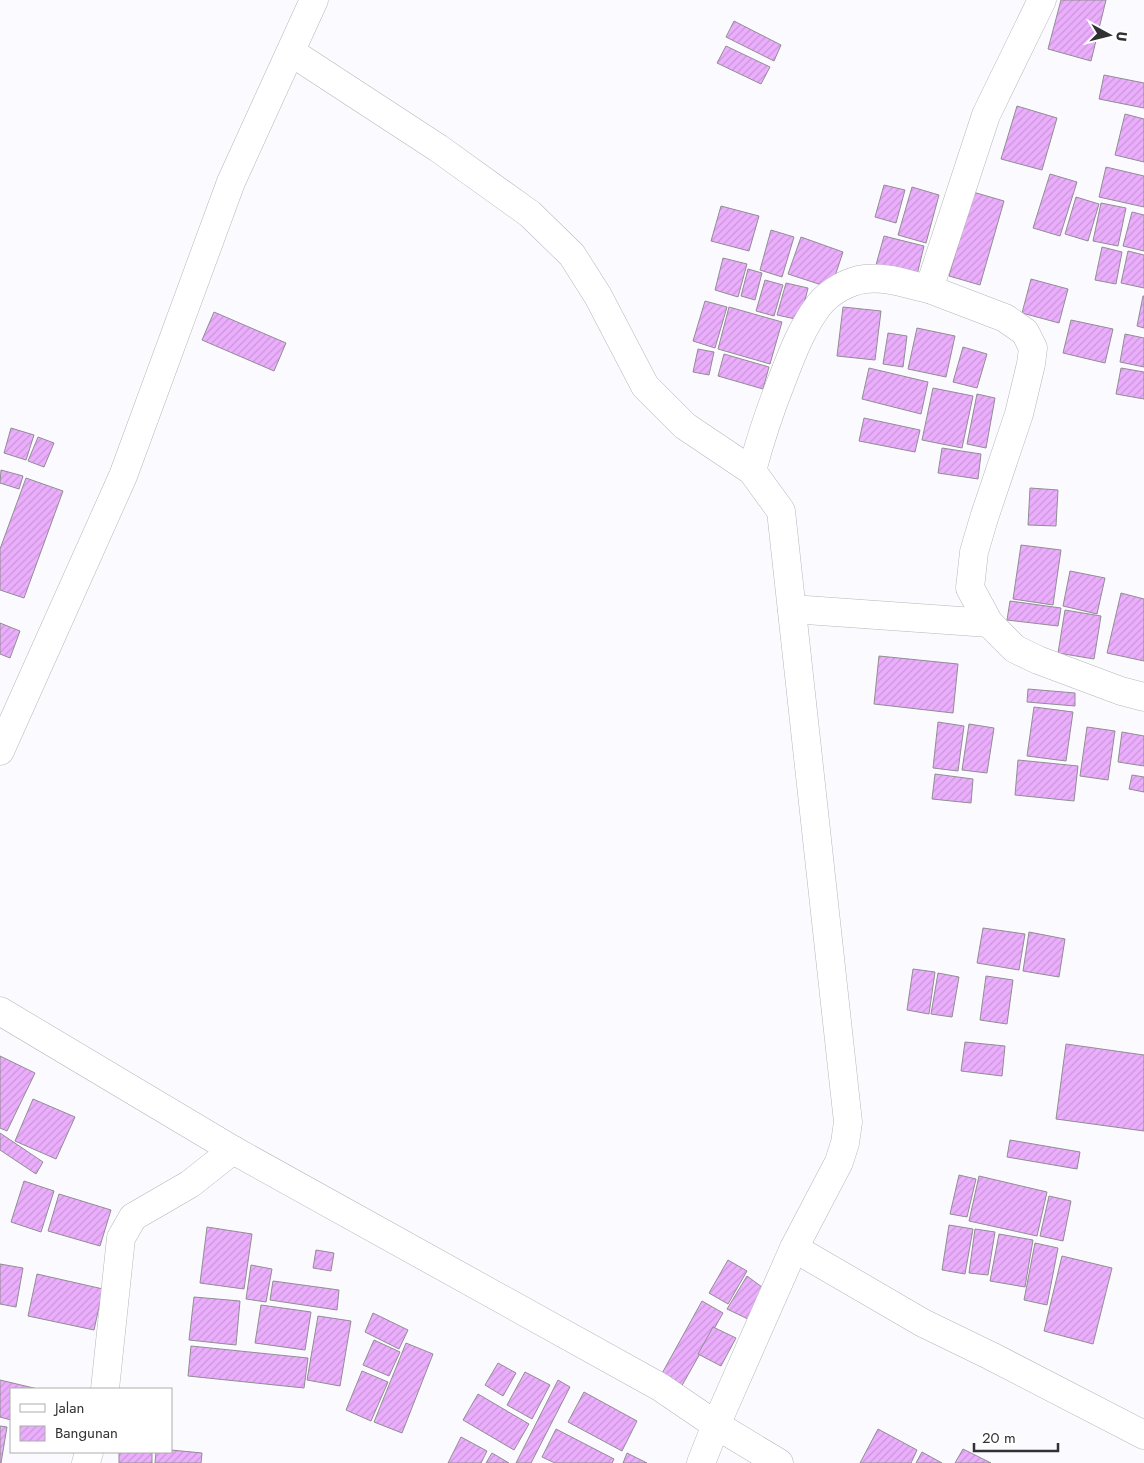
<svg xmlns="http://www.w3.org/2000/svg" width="1144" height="1463" font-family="Jost,sans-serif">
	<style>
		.building { fill: url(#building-hatch); stroke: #918d92 }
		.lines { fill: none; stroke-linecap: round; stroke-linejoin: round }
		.minor-casing { stroke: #b6b6bc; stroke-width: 29 }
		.minor { stroke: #fff; stroke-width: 28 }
	</style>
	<defs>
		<pattern id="building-hatch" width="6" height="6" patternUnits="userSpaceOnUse" patternTransform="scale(1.25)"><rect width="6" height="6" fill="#ebaefd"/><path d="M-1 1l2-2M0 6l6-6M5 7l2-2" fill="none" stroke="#ca96d9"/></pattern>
	</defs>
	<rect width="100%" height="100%" fill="#fbfbff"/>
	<g class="building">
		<path d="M1061,0H1106L1091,61L1048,49Z"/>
		<path d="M734,21L781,45L774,61L726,37Z"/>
		<path d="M726,46L770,67L761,84L717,63Z"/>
		<path d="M1104,75L1144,83V108L1099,99Z"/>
		<path d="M1017,106L1057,118L1042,170L1001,159Z"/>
		<path d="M1125,114L1144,119V162L1115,155Z"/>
		<path d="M1106,167L1144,176V207L1099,197Z"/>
		<path d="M1050,174L1077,182L1060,236L1033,228Z"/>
		<path d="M884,185L905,190L896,223L875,217Z"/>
		<path d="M912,187L939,195L926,243L898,235Z"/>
		<path d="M973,192L1004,201L980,285L949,276Z"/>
		<path d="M1076,197L1099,204L1088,241L1065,234Z"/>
		<path d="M1101,203L1126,208L1118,246L1093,241Z"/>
		<path d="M721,206L759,216L749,251L711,241Z"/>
		<path d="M1132,212L1144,215V251L1123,246Z"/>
		<path d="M771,230L794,237L782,277L760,270Z"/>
		<path d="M884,236L924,246L917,275L876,265Z"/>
		<path d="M801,237L843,252L831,288L788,274Z"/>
		<path d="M1102,247L1122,252L1116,284L1095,280Z"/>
		<path d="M1128,251L1144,255V288L1121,283Z"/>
		<path d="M723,258L747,264L738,297L715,290Z"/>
		<path d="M748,269L762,273L755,300L741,296Z"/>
		<path d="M1031,279L1068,289L1059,323L1022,313Z"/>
		<path d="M765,280L783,285L774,316L756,311Z"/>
		<path d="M786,283L808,288L800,320L777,315Z"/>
		<path d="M1143,296H1144V328L1137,326Z"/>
		<path d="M705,301L727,307L715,348L693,341Z"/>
		<path d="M729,307L782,322L770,364L718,349Z"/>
		<path d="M843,307L881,311L875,360L837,356Z"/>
		<path d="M214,312L286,343L274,371L202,340Z"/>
		<path d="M1071,320L1113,329L1105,363L1063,353Z"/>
		<path d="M917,328L955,336L946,377L908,369Z"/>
		<path d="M888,333L907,336L903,367L883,364Z"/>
		<path d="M1125,334L1144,338V367L1120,362Z"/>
		<path d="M963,347L987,354L977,388L953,382Z"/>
		<path d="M698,349L714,352L709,375L693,372Z"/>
		<path d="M724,354L769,367L763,389L718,376Z"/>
		<path d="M869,368L928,382L921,414L862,399Z"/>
		<path d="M1121,368L1144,372V399L1116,394Z"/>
		<path d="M933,388L973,396L962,448L922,440Z"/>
		<path d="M977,394L995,398L986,448L967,444Z"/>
		<path d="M864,418L920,430L915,452L859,441Z"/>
		<path d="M11,428L34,435L26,460L4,453Z"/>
		<path d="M38,437L54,443L44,467L28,461Z"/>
		<path d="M942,448L981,454L978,479L938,473Z"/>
		<path d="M1,470L23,476L19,489L0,483Z"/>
		<path d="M26,478L63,491L24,598L0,590V549Z"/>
		<path d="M1030,488L1058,490L1056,526L1028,525Z"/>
		<path d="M1021,545L1061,550L1053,605L1013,599Z"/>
		<path d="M1070,571L1105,578L1097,614L1063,606Z"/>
		<path d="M1121,593L1144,599V661L1107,653Z"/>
		<path d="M1010,601L1061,608L1058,626L1007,620Z"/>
		<path d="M1065,610L1101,616L1094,659L1058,653Z"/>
		<path d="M0,623L20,631L10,658L0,654Z"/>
		<path d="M879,656L958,664L953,713L874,704Z"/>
		<path d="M1028,689L1075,693V706L1027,702Z"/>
		<path d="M1034,707L1073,712L1066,761L1027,756Z"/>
		<path d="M938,722L964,726L958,771L933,768Z"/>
		<path d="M969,724L994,728L987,773L962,770Z"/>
		<path d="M1087,727L1115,731L1108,780L1080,776Z"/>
		<path d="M1122,732L1144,736V766L1118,762Z"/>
		<path d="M1018,760L1078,766L1074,801L1015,795Z"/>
		<path d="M935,774L973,779L971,803L932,799Z"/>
		<path d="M1132,775L1144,777V792L1129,789Z"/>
		<path d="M983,928L1025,934L1019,970L977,963Z"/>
		<path d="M1029,932L1065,939L1059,977L1023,971Z"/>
		<path d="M913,969L935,972L929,1014L907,1010Z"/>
		<path d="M938,973L959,977L952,1017L931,1014Z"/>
		<path d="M986,976L1013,980L1007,1024L980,1020Z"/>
		<path d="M965,1042L1005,1046L1002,1076L961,1071Z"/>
		<path d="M1066,1044L1144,1055V1131L1056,1119Z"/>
		<path d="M0,1056L35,1073L7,1131L0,1128Z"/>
		<path d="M33,1099L75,1117L56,1159L15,1141Z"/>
		<path d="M0,1133L43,1162L36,1174L0,1150Z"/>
		<path d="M1010,1140L1080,1152L1077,1169L1007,1157Z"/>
		<path d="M959,1175L976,1179L967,1217L950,1214Z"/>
		<path d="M979,1176L1047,1192L1037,1236L969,1221Z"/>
		<path d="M24,1181L54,1191L41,1232L11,1222Z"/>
		<path d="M59,1194L111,1210L100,1246L48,1231Z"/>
		<path d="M1049,1196L1071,1201L1063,1241L1040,1236Z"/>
		<path d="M949,1225L973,1229L965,1274L942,1270Z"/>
		<path d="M207,1227L252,1234L244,1289L200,1283Z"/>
		<path d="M975,1229L995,1232L988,1275L969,1273Z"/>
		<path d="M999,1234L1033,1240L1025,1287L990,1281Z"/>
		<path d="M1035,1243L1058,1248L1047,1305L1024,1300Z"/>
		<path d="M316,1250L334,1253L331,1271L313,1268Z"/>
		<path d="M1062,1256L1112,1268L1093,1344L1044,1331Z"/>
		<path d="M728,1260L747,1271L728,1304L709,1293Z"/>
		<path d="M0,1264L23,1268L16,1307L0,1304Z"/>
		<path d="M251,1265L272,1269L266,1302L246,1299Z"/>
		<path d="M37,1274L103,1289L94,1330L28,1316Z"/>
		<path d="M747,1276L766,1290L750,1320L727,1309Z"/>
		<path d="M273,1281L339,1290L337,1310L270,1300Z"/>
		<path d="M194,1297L240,1301L236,1345L189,1340Z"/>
		<path d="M702,1301L723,1313L680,1389L660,1377Z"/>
		<path d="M261,1305L311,1312L305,1350L255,1343Z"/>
		<path d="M373,1313L408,1330L399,1349L365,1332Z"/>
		<path d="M318,1316L351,1321L340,1386L307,1380Z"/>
		<path d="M713,1327L736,1338L721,1366L698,1354Z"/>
		<path d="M374,1340L400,1352L389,1376L363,1365Z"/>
		<path d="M406,1343L433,1354L402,1433L374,1422Z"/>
		<path d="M191,1346L308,1358L304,1388L188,1376Z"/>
		<path d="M498,1363L516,1373L503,1396L485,1385Z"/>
		<path d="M362,1371L388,1382L371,1421L346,1410Z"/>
		<path d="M525,1372L550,1385L532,1419L507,1405Z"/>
		<path d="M0,1380L38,1389H11V1420L0,1417Z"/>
		<path d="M558,1380L570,1387L531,1463H516Z"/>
		<path d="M584,1392L637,1421L622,1451L568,1422Z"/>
		<path d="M478,1394L529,1424L514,1450L463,1420Z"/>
		<path d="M0,1426L7,1427L1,1463H0Z"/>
		<path d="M556,1429L614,1459L612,1463H555L542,1457Z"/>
		<path d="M878,1429L917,1450L911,1463H860Z"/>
		<path d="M461,1437L487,1451L481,1463H448Z"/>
		<path d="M963,1449L991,1463H955Z"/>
		<path d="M171,1450L202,1453L201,1463H155L156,1452H171Z"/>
		<rect x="119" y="1452" width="33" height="11"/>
		<path d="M922,1452L942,1463H916Z"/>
		<path d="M492,1453L509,1463H486Z"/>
		<path d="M627,1453L647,1463H623Z"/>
	</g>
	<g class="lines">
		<defs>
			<g id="minor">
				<path d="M1042,0L986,115L929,289L1005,318L1025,332L1033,348L1031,364L1019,414L984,518L974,552L970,588L989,623L1015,649L1038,660L1121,691L1144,697"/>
				<path d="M291,52L438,148L530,214L572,255L598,296L645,386L685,426L752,471L781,511L848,1122L845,1143L839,1162L794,1248L923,1323L991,1356L1144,1435"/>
				<path d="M752,471C760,440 770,410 782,380C792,354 802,327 819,305C830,291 849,281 865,279C886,276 909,285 929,289"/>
				<path d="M792,609L989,623"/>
				<path d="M0,751L123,476L231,182L314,0"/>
				<path d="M0,1011L233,1150L660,1387L716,1425L779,1463"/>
				<path d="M105,1389L121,1238L133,1217L190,1184L233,1150"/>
				<path d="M86,1463L89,1452"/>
				<path d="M701,1463L716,1425L794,1248"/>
			</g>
		</defs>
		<use href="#minor" class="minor-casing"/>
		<use href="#minor" class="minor"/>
	</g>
	<rect x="10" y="1388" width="162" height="65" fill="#ffffff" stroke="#adadae"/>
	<rect x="20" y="1404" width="25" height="8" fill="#ffffff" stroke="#adadae"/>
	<text x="55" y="1413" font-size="15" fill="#313134">Jalan</text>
	<rect x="20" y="1426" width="25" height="15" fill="url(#building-hatch)" stroke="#adadae"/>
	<text x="55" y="1438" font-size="15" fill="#313134">Bangunan</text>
	<g transform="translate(1109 35) rotate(97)" stroke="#ffffff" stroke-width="4" paint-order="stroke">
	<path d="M0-4L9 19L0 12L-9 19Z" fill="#313134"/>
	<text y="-8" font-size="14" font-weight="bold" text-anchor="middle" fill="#313134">U</text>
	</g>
	<path d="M974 1443v8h84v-8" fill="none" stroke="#313134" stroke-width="2.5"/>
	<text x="982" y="1443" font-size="15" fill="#313134" stroke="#ffffff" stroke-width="4" paint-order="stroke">20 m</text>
</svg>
